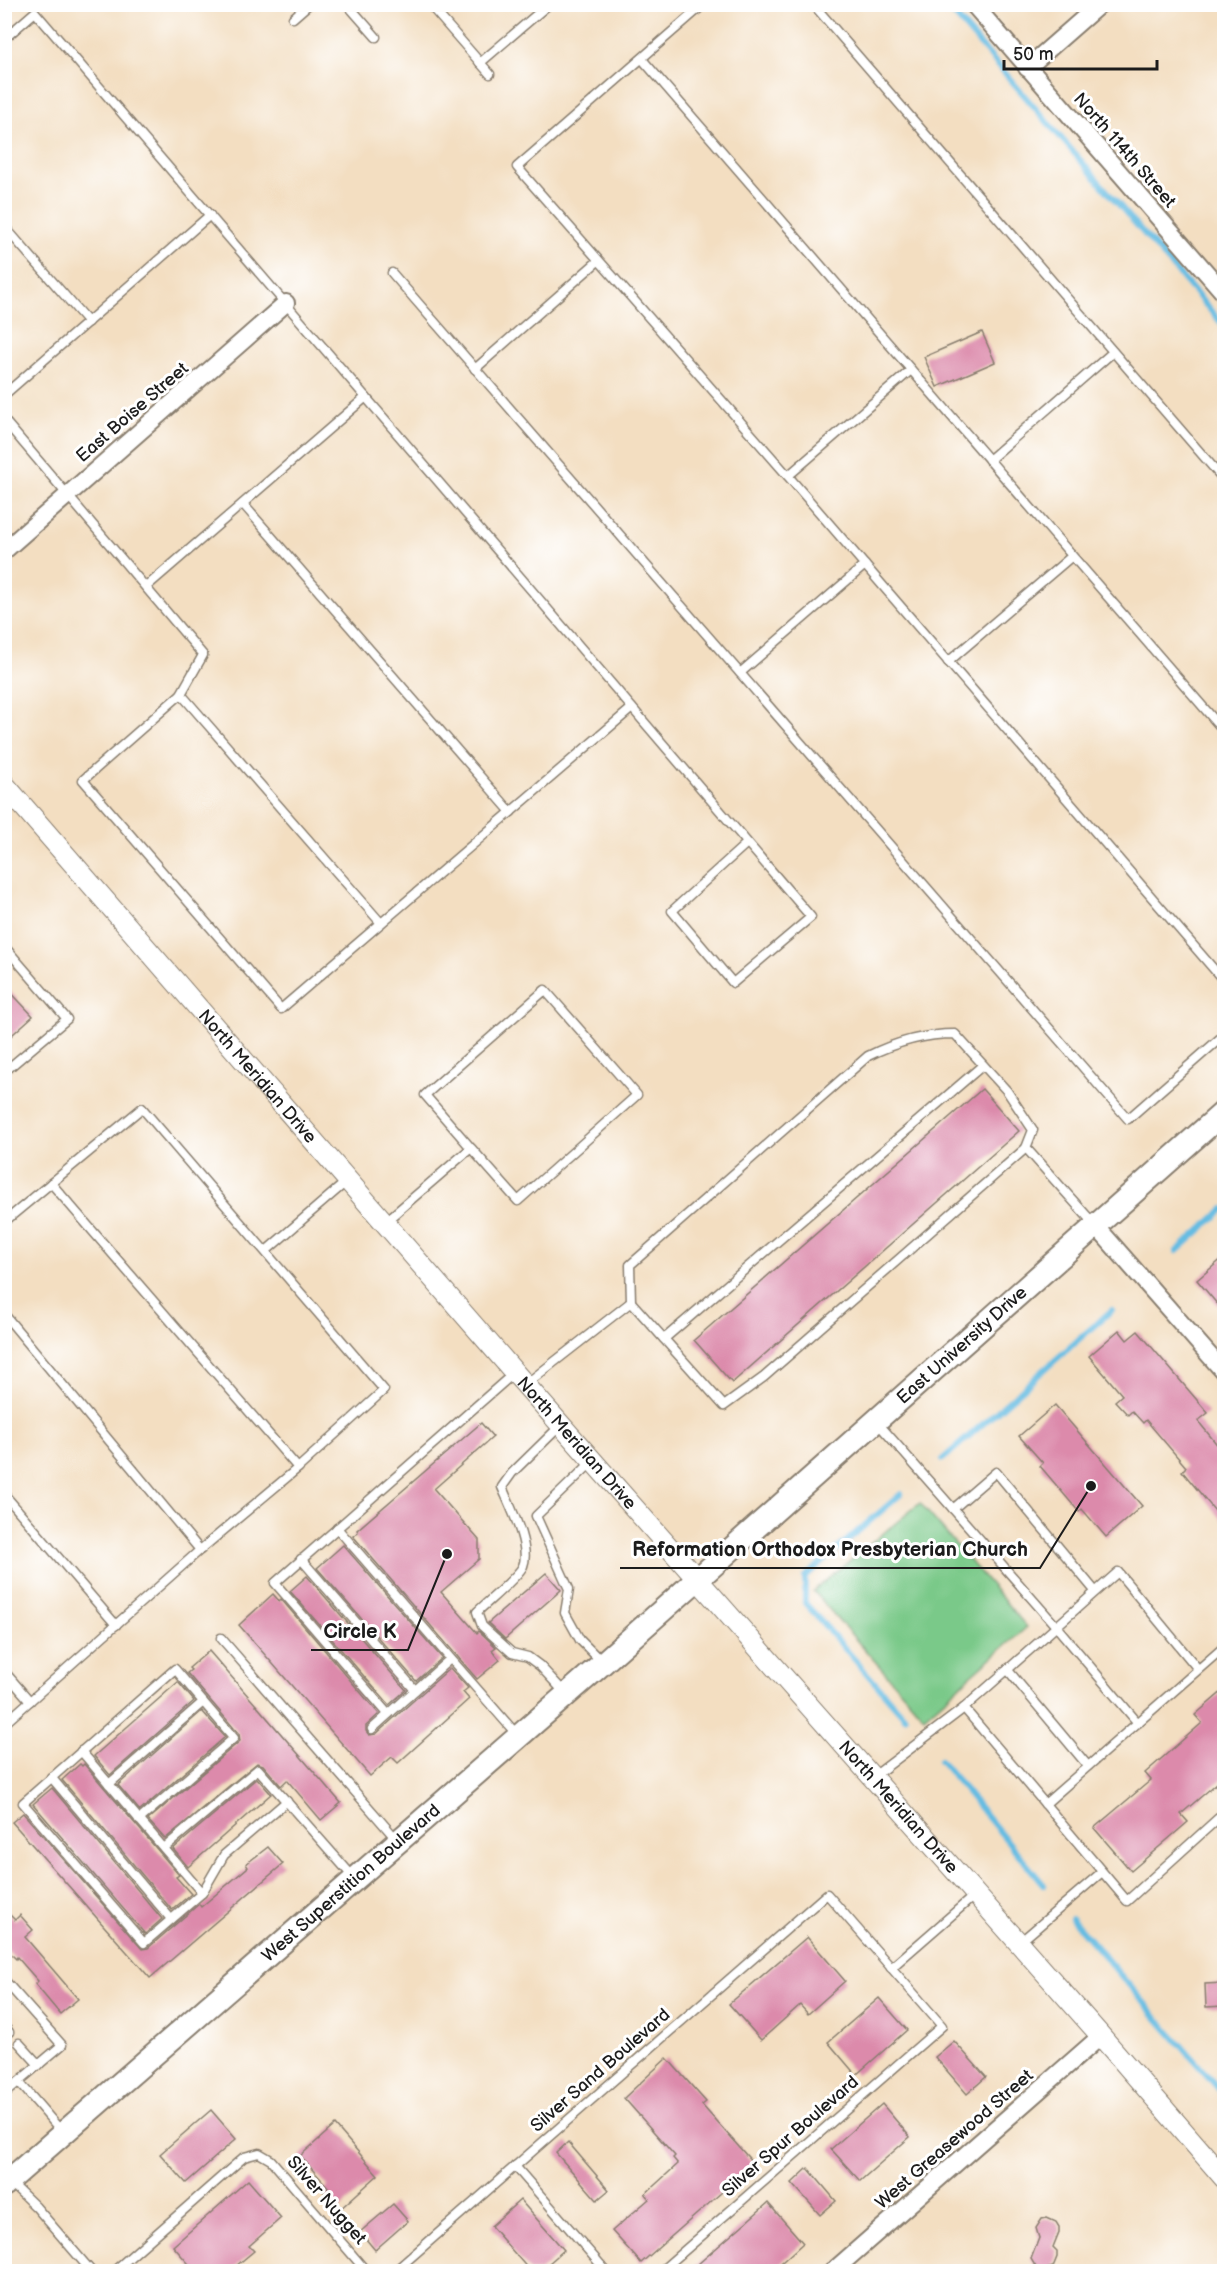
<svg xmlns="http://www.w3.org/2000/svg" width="1229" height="2276" font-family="'Balsamiq Sans',sans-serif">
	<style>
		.green { fill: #7ac989; stroke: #4b7252; stroke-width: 1.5 }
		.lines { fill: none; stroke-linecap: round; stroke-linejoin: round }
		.stream { stroke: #65bce2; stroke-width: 6 }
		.building { fill: #dc8aab }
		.service-casing { stroke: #887d6e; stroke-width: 11 }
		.minor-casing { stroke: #887d6e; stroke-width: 20 }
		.tertiary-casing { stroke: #887d6e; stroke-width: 22 }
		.secondary-casing { stroke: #887d6e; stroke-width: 26 }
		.service { stroke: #fff; stroke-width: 8 }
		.minor { stroke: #fff; stroke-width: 16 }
		.tertiary { stroke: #fff; stroke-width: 20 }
		.secondary { stroke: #fff; stroke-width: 22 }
		.labels { text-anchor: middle; stroke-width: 6; stroke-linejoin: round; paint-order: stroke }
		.street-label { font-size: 18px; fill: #1c1c1c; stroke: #fff }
		.leader { fill: none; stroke: #1c1c1c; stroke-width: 2 }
		.callout-dot { fill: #1c1c1c; stroke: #fff; stroke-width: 2 }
		.callout-label { font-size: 20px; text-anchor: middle; font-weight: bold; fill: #1c1c1c; stroke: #fff; stroke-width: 6; stroke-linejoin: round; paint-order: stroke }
	</style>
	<rect width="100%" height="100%" fill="#fff"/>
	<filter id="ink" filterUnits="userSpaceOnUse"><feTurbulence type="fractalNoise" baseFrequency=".0167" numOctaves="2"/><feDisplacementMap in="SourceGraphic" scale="12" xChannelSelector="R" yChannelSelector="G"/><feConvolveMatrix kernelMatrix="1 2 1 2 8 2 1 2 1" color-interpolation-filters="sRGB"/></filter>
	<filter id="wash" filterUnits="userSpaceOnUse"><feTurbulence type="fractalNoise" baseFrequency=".008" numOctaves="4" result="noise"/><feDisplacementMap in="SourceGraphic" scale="24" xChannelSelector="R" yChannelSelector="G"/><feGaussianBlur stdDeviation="1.35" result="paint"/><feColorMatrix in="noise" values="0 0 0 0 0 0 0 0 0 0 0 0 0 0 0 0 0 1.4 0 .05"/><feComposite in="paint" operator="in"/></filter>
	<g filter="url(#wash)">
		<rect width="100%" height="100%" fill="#f3dec1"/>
		<path class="green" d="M920,1503L1027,1627L924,1717L813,1591Z"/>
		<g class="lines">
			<g class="stream">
				<path d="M945,4L1224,326"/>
				<path d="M1177,1251L1224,1209"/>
				<path d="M943,1459L1112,1310"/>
				<path d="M901,1494L805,1577V1603L905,1717"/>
				<path d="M940,1760L1044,1885"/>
				<path d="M1072,1919L1224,2095"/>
			</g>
		</g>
		<g id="blocks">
			<g class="building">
				<path d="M982,332L995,362L937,387L924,357Z"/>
				<path d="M4,985L33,1016L4,1042Z"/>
				<path d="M982,1089L1019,1131L732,1383L694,1340Z"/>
				<path d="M1224,1257V1312L1197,1280Z"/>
				<path d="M1119,1330L1127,1340L1138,1331L1208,1413L1198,1421L1224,1453V1522L1182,1471L1186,1467L1146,1420L1143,1423L1132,1411L1128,1415L1115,1401L1122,1395L1089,1356Z"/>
				<path d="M1055,1405L1142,1506L1106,1537L1082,1509L1079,1512L1040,1466L1043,1463L1019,1436Z"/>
				<path d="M481,1423L493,1437L434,1489L479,1540V1559L441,1592L477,1633L479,1631L496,1647L492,1650L500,1660L477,1679L353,1536L358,1532L357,1530Z"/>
				<path d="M343,1545L442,1658L416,1681L317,1568Z"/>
				<path d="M546,1573L561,1590L505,1639L488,1623Z"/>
				<path d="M307,1576L406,1690L389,1705L290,1591Z"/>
				<path d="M273,1594L279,1601L281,1599L379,1714L366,1726V1731L369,1735L376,1734L450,1668L468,1688L463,1692L469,1699L398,1763L392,1757L370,1776L239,1625Z"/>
				<path d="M209,1651L341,1803L321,1820L287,1780L281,1786L263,1765L257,1763L165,1839L148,1820L240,1741L239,1734L187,1673L191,1670L189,1668Z"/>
				<path d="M178,1682L194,1701L110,1775L94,1756Z"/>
				<path d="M1224,1690V1777L1181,1814L1188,1822L1131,1871L1094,1828L1151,1780L1145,1773L1202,1723L1195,1715Z"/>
				<path d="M202,1711L225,1737L140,1811L118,1785Z"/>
				<path d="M80,1764L82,1766L84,1764L179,1875L176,1877L191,1894L172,1910L62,1780Z"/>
				<path d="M257,1778L271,1794L188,1867L173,1849Z"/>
				<path d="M52,1788L162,1919L145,1934L33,1804Z"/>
				<path d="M23,1813L142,1949L148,1948L199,1904L201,1907L248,1867L246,1864L268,1847L283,1864L150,1978L12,1822Z"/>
				<path d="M4,1909L15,1920L20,1915L33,1930L25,1937L78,1999L60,2014L35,1984L38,1981L17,1957L16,1959L4,1947Z"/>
				<path d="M807,1937L845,1981L808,2014L800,2005L761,2040L729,2004Z"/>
				<path d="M1224,1983V2006L1206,2007L1205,1984Z"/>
				<path d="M879,1998L907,2030L856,2075L828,2042Z"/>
				<path d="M954,2041L986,2077L967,2094L935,2057Z"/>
				<path d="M667,2058L706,2102L702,2105L754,2164L641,2263L612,2231L649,2199L645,2194L678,2164L673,2158L675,2156L624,2098Z"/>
				<path d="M882,2104L910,2137L860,2181L831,2149Z"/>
				<path d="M211,2110L236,2139L186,2183L160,2154Z"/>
				<path d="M335,2125L378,2175L339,2210L323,2191L328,2187L300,2156Z"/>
				<path d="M568,2142L609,2190L597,2200L556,2153Z"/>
				<path d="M808,2168L836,2201L820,2215L792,2183Z"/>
				<path d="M248,2180L281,2218L249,2246L254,2251L230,2271H195L173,2246Z"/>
				<path d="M520,2200L564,2250L540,2271H530L491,2226Z"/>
				<path d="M768,2203L803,2243L772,2271H690Z"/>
				<path d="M393,2204L408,2221L375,2250L360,2232Z"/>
				<path d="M1047,2218L1056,2222L1059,2227V2232L1053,2247L1057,2251V2257L1053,2267L1043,2270L1037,2269L1031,2259L1039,2238L1036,2228L1042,2219Z"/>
			</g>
		</g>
	</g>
	<g filter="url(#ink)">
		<use href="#blocks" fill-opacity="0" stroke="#887d6e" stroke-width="1.5"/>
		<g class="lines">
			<defs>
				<g id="service">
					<path d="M347,4L376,37"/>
					<path d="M429,4L490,74"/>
					<path d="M704,4L517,167L788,476L1224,981"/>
					<path d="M813,4L1224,480"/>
					<path d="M293,18L309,4"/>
					<path d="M4,39L35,12C294,313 553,615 811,917L733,983L672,911L747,843"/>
					<path d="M642,59L1224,731"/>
					<path d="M480,63L549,4"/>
					<path d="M4,226L88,322"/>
					<path d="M392,273L1128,1119L1224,1035"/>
					<path d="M475,369L598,261"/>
					<path d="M4,395L210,215"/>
					<path d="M4,420L203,655L181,694L83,780L281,1009L632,708"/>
					<path d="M989,460L1113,352"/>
					<path d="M788,476L911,370"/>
					<path d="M243,504L511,812"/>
					<path d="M146,587L366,397"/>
					<path d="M948,662L1072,556"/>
					<path d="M740,673L865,565"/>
					<path d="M181,694L381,923"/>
					<path d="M4,946L67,1019L4,1072"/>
					<path d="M51,1183L298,1468"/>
					<path d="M4,1222L142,1108L384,1390L298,1468L200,1550L4,1724"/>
					<path d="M385,1222L471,1148L518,1201L637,1095L545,990L425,1095L471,1148"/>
					<path d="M266,1251L347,1181"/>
					<path d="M631,1302L630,1265L868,1056C896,1042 924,1034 955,1034L1007,1091L1033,1130L1026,1148"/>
					<path d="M4,1314L200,1550"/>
					<path d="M664,1339L983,1065"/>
					<path d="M526,1384L631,1302L724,1406L764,1377L1026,1148L1094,1224"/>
					<path d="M876,1421L1055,1625L1138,1723"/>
					<path d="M561,1425L512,1473L502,1487C510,1506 531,1547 523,1566C518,1577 487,1602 477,1612L482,1626L512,1653L528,1657L540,1666L565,1693"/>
					<path d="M593,1461L536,1516L569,1589L565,1613L580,1640L602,1662"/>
					<path d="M4,1494L116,1625"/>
					<path d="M953,1509L996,1472L1095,1591"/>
					<path d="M337,1528L518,1736"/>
					<path d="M301,1559L415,1690"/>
					<path d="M221,1638L398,1841"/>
					<path d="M1007,1669L1088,1766"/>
					<path d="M4,1671L30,1701"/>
					<path d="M964,1708L1127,1901L1224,1813"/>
					<path d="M388,1714L275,1583L514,1373"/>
					<path d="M372,1729L450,1659"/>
					<path d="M81,1751L202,1893"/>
					<path d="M51,1777L171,1919"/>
					<path d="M873,1777L964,1708L1118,1572L1198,1669"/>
					<path d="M109,1784L203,1702"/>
					<path d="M1045,1804L1224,1647"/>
					<path d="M139,1820L234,1738L175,1669L23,1803L144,1943L202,1893L224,1855L287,1801"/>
					<path d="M164,1848L258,1769L354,1878"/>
					<path d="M1019,1943L1102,1872"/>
					<path d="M891,1968L976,1894"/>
					<path d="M4,2026L9,2032"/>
					<path d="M19,2043L39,2065"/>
					<path d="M19,2082L63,2133"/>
					<path d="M4,2094L62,2045L6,1982"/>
					<path d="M515,2166L607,2272"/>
					<path d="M9,2181L36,2207L92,2272"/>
					<path d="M113,2272L244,2157L259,2153L271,2160L367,2272"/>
					<path d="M394,2272L827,1894L942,2026L660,2272"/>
				</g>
				<g id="minor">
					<path d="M973,4L1224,293"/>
					<path d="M1027,68L1100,4"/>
					<path d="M4,551L286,303"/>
					<path d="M1096,1226L1224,1372"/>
					<path d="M832,2272L1101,2036"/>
				</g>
				<g id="tertiary">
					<path id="s1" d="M4,784L515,1373L1101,2036L1224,2178"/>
				</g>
				<g id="secondary">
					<path id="s2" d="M4,2185L603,1663L1224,1112"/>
				</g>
			</defs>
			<use href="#service" class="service-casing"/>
			<use href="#minor" class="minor-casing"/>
			<use href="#tertiary" class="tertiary-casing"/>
			<use href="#secondary" class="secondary-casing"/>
			<use href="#service" class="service"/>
			<use href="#minor" class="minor"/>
			<use href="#tertiary" class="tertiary"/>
			<use href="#secondary" class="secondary"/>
		</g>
	</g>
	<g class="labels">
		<g class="street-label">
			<text transform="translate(1125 150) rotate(49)" y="6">North 114th Street</text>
			<text transform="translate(132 412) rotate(-41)" y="6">East Boise Street</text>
			<text dy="6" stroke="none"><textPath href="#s1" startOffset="387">North Meridian Drive</textPath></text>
			<text dy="6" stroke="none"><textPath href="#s2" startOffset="1274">East University Drive</textPath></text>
			<text dy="6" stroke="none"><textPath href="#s1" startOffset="873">North Meridian Drive</textPath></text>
			<text dy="6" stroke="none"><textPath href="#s1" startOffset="1359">North Meridian Drive</textPath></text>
			<text dy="6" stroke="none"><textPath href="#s2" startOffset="460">West Superstition Boulevard</textPath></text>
			<text transform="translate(600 2070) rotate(-41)" y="6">Silver Sand Boulevard</text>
			<text transform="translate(790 2136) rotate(-41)" y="6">Silver Spur Boulevard</text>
			<text transform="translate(954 2139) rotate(-41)" y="6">West Greasewood Street</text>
			<text transform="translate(327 2200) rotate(49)" y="6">Silver Nugget</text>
		</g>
	</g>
	<path class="leader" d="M1091 1486L1040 1568H620M447 1554L408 1650H311"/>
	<g class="callout-dot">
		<circle cx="1091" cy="1486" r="6"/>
		<circle cx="447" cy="1554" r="6"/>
	</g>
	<g class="callout-label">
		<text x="830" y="1556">Reformation Orthodox Presbyterian Church</text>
		<text x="360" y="1638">Circle K</text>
	</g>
	<rect width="1229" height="2276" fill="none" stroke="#fff" stroke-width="24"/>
	<path d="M1004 60v9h153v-9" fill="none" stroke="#1c1c1c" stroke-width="3"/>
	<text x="1013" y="60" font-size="18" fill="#1c1c1c" stroke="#ffffff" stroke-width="4.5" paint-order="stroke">50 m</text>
</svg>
